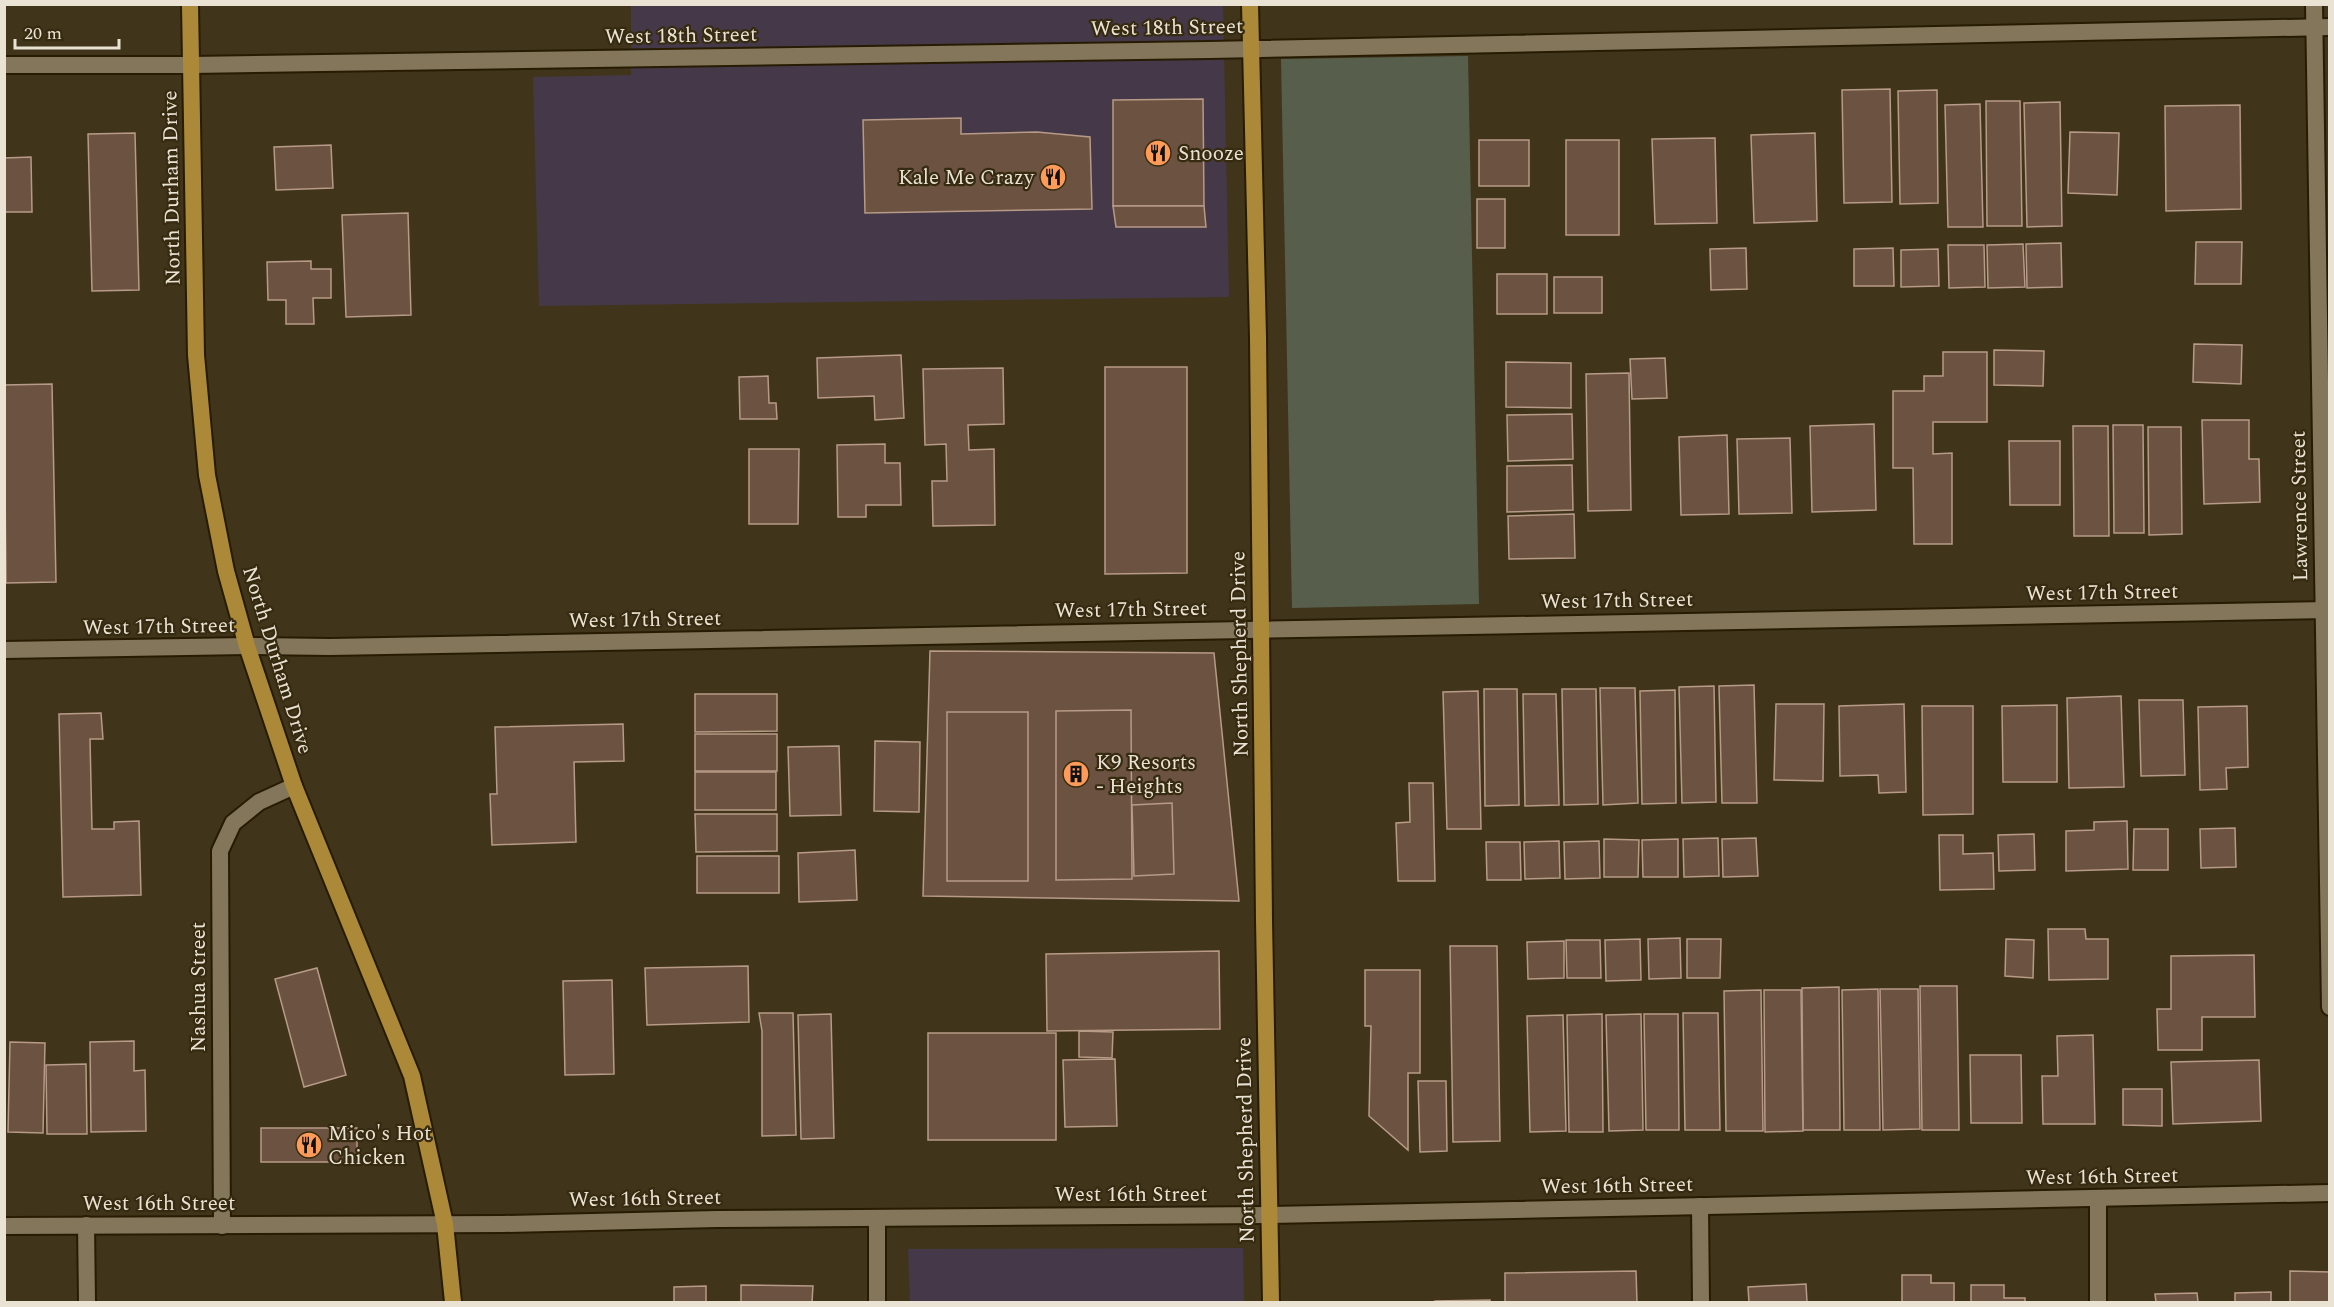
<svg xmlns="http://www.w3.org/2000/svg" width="2334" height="1307" font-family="Spectral,serif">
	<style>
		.commercial { fill: #453949 }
		.green { fill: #585e4c }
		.building { fill: #6c5341; stroke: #b79a87; stroke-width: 1.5 }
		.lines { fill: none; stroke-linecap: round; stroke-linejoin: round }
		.minor-casing { stroke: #271c03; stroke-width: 20 }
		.primary-casing { stroke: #271c03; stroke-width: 20 }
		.minor { stroke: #83765a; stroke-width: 16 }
		.primary { stroke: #ab8938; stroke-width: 16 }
		.labels { text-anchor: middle; stroke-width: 4.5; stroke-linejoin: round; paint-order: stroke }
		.street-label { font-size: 21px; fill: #eae3d4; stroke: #362b10 }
		.poi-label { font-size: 21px; fill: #eae3d4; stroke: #362b10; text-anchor: start }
	</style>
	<rect width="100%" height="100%" fill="#40351b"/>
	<g class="commercial">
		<path d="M631,5H1223L1229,297L539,306L533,77L631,75Z"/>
		<path d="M1243,1248L1244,1302H910L908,1249Z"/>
	</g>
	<path class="green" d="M1468,56L1479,604L1292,608L1281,59Z"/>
	<g class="building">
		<path d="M1890,89L1892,202L1844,203L1842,90Z"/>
		<path d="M1937,90L1938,203L1900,204L1898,91Z"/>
		<path d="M1203,99L1204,206H1113V100Z"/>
		<path d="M1986,101H2020L2022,226H1987Z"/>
		<path d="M2060,102L2062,226L2027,227L2024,103Z"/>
		<path d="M1980,104L1983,227H1948L1945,105Z"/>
		<path d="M2240,105L2241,209L2166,211L2165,106Z"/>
		<path d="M961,118V134L1037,132L1090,137L1092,209L865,213L863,120Z"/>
		<path d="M2070,132L2119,133L2117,195L2068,193Z"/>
		<path d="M135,133L139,290L92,291L88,134Z"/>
		<path d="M1815,133L1817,221L1754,223L1751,135Z"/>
		<path d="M1715,138L1717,223L1655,224L1652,139Z"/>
		<rect x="1479" y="140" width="50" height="46"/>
		<rect x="1566" y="140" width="53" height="95"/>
		<path d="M331,145L333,188L276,190L274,147Z"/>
		<path d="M31,157L32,212H4V158Z"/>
		<rect x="1477" y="199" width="28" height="49"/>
		<path d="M1113,206H1204L1206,227H1116Z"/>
		<path d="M408,213L411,315L346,317L342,215Z"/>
		<path d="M2196,242H2242L2241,284H2195Z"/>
		<path d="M2061,243L2062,287L2027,288L2026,244Z"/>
		<path d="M2023,244L2025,287L1988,288L1987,245Z"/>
		<path d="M1948,245H1984L1985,287L1949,288Z"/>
		<path d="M1746,248L1747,289L1711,290L1710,249Z"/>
		<path d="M1893,248L1894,286H1854V249Z"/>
		<path d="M1938,249L1939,286L1901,287V250Z"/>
		<path d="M311,261V269H331V298H313L314,324H286V300H268L267,262Z"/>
		<rect x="1497" y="274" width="50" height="40"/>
		<rect x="1554" y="277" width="48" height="36"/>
		<path d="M2194,344L2242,345L2241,384L2193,382Z"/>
		<path d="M1994,350L2044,351L2043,386L1994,385Z"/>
		<path d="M1943,352H1987V422H1933V454L1952,453V544H1914L1913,468H1893V391H1924V376H1943Z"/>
		<path d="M901,355L904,418L875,420L874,396L818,398L817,358Z"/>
		<path d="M1665,358L1667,398L1632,399L1630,359Z"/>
		<path d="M1506,362L1571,363V408L1506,407Z"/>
		<path d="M1105,367H1187V573L1105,574Z"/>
		<path d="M1003,368L1004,424L968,425L969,450L994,449L995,525L933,526L932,481H947L946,444L925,445L923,369Z"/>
		<path d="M1629,373L1631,510L1588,511L1586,374Z"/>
		<path d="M768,376L769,403H776L777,419H740L739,377Z"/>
		<path d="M52,384L56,582L6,583L4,385Z"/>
		<path d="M1572,414L1573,459L1508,461L1507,415Z"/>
		<path d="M2202,420H2249V459H2259L2260,502L2204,504Z"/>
		<path d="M1874,424L1876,510L1812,512L1810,426Z"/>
		<path d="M2113,425H2143L2144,533H2114Z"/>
		<path d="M2073,426H2108L2109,536H2074Z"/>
		<path d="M2148,427H2181L2182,534L2149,535Z"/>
		<path d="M1727,435L1729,514L1681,515L1679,437Z"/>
		<path d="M1790,438L1792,513L1739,514L1737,439Z"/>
		<path d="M2009,441H2060V505H2010Z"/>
		<path d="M885,444V463H900L901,505H866V517H838L837,445Z"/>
		<path d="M749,449H799L798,524H749Z"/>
		<path d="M1572,465L1573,510L1507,512V466Z"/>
		<path d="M1574,514L1575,558L1509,559L1508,516Z"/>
		<path d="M930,651L1214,653L1239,901L923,896Z"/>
		<path d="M1754,685L1757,803H1722L1719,686Z"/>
		<path d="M1714,686L1716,802L1682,803L1679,687Z"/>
		<path d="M1600,688H1635L1638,803L1603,805Z"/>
		<path d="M1484,689H1517L1519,805L1485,806Z"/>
		<path d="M1562,689H1596L1598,804L1564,805Z"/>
		<path d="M1675,690L1676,803L1642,804L1640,691Z"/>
		<path d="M1478,691L1481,829H1447L1443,692Z"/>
		<path d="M695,694H777V731L695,732Z"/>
		<path d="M1523,694H1556L1559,805L1525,806Z"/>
		<path d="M2121,696L2124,787L2069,788L2067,698Z"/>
		<path d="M2139,700H2183L2185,775L2141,776Z"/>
		<path d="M1776,704H1824L1823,781L1774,780Z"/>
		<path d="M1904,704L1906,792L1879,793L1878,775L1840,776L1839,706Z"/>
		<path d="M2057,705V782H2003L2002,706Z"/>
		<path d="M1922,706H1973V814L1923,815Z"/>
		<path d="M2247,706L2248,767L2226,768L2227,789L2200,790L2198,707Z"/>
		<path d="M1131,710L1132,879L1056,880V711Z"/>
		<rect x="947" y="712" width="81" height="169"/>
		<path d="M101,713L103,739H90L92,829H114V822L139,821L141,895L63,897L59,714Z"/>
		<path d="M623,724L624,761L574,762L576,842L492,845L490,794H497L495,727Z"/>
		<rect x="695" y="734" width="82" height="37"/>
		<path d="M875,741L920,742L919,812L874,811Z"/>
		<path d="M839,746L841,815L790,816L788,747Z"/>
		<rect x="695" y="772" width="81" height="38"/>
		<path d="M1409,783H1433L1435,881H1398L1396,823L1410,822Z"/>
		<path d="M1172,803L1174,874L1134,876L1132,805Z"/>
		<path d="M695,814H777V851L696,852Z"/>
		<path d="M2127,821L2128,869L2066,871V831L2094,830V822Z"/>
		<path d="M2235,828L2236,867L2201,868L2200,829Z"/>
		<path d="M2134,829H2168V870H2133Z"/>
		<path d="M2034,834L2035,870L1999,871L1998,835Z"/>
		<path d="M1939,835H1963V854L1993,853L1994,889L1940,890Z"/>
		<path d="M1718,838L1719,876L1684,877L1683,839Z"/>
		<path d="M1756,838L1758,876L1723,877L1722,839Z"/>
		<path d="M1604,839L1639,840L1638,877H1604Z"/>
		<path d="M1678,839V877H1643L1642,840Z"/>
		<path d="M1559,841L1560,878L1525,879L1524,842Z"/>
		<path d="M1599,841L1600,878L1565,879L1564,842Z"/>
		<path d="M1486,842H1520L1521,880H1487Z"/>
		<path d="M855,850L857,900L799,902L798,853Z"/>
		<rect x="697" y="856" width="82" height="37"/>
		<path d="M2048,929H2085L2086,939H2108V979L2049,980Z"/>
		<path d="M1680,938L1681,978L1649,979L1648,939Z"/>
		<path d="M1640,939L1641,980L1606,981L1605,940Z"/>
		<path d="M1687,939H1721L1720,978H1687Z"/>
		<path d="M2006,939L2034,940L2033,978L2005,976Z"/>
		<path d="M1566,940H1600L1601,978H1567Z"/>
		<path d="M1564,941V978L1528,979L1527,942Z"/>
		<path d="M1450,946H1497L1500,1141L1453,1142Z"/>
		<path d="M1219,951L1220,1029L1047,1031L1046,954Z"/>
		<path d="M2254,955L2255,1017H2202V1050H2158L2157,1009H2171V956Z"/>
		<path d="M748,966L749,1022L647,1025L645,968Z"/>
		<path d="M317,968L346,1075L304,1087L275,979Z"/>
		<path d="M1365,970H1420V1073H1408V1150L1369,1116L1371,1026H1365Z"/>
		<path d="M612,980L614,1074L565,1075L563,981Z"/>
		<path d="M1920,986H1957L1959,1130H1922Z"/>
		<path d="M1839,987L1840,1130H1803L1802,988Z"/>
		<path d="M1878,989L1880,1130H1844L1842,990Z"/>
		<path d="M1880,989H1918L1920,1129L1883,1130Z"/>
		<path d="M1761,990L1763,1131H1726L1724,991Z"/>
		<path d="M1764,990H1801L1803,1131L1765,1132Z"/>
		<path d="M759,1013H793L796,1135L762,1136V1031Z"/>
		<path d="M1683,1013H1718L1720,1130H1685Z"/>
		<path d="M831,1014L834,1138L801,1139L798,1015Z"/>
		<path d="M1602,1014L1603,1132H1569L1567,1015Z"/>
		<path d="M1641,1014L1643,1130L1609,1131L1606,1015Z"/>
		<path d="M1644,1014H1678L1679,1130H1646Z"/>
		<path d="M1563,1015L1566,1131L1530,1132L1527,1016Z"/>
		<path d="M1079,1031L1113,1032L1112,1058L1079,1057Z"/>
		<rect x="928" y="1033" width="128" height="107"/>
		<path d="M2093,1035L2095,1124H2043L2042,1076H2058L2057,1036Z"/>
		<path d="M134,1041V1071L145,1070L146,1131L91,1132L90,1042Z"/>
		<path d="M10,1042L45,1043L43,1133L8,1132Z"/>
		<path d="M1970,1055H2021L2022,1123H1971Z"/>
		<path d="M1115,1059L1117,1126L1065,1127L1063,1060Z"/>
		<path d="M2259,1060L2261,1121L2173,1124L2171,1062Z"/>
		<path d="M86,1064L87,1134H47L46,1065Z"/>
		<path d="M1418,1081H1446L1447,1151L1420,1152Z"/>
		<path d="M2123,1089H2162V1126L2123,1125Z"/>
		<rect x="261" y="1128" width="96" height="34"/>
		<path d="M1636,1271L1637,1302H1505V1273Z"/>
		<path d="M2290,1271L2330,1272V1302H2290Z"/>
		<path d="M1902,1275H1931V1283H1954V1302H1902Z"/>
		<path d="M1806,1284L1807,1302H1749L1748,1287Z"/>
		<path d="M741,1285L813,1286L812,1302H741Z"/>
		<path d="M1971,1285H2004V1298H2025V1302H1971Z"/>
		<path d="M706,1286V1302H674V1287Z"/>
		<path d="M2271,1292V1302H2235V1293Z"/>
		<path d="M2197,1293L2198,1302H2156L2155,1294Z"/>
		<path d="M1490,1300V1302H1435V1301Z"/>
	</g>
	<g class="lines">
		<defs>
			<g id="minor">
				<path d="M2314,4L2330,1007"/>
				<path d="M4,65H191L1209,50L2330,27"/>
				<path d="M4,650L247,646L330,647L2330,610"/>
				<path d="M2098,1198V1302"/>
				<path d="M1700,1206L1701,1302"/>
				<path d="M877,1218V1302"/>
				<path d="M86,1225L87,1302"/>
				<path d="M4,1226L503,1224L717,1219L1269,1215L2330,1193"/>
				<path d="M222,1226L220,851L233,823L259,802L294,786"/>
			</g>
			<g id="primary">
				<path d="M190,4L196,355L207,475L226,571L247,646L294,786L412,1076L445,1224L453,1302"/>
				<path d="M1250,4L1258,337L1264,920L1271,1302"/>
			</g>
		</defs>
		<use href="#minor" class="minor-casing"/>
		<use href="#primary" class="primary-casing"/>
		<use href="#minor" class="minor"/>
		<use href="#primary" class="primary"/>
	</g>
	<defs>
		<symbol id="restaurant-disc" viewBox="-11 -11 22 22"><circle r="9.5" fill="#fe9b58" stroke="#362b10"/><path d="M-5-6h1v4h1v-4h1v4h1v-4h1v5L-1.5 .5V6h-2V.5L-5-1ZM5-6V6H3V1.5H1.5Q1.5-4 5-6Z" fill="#111"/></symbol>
		<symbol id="building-disc" viewBox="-11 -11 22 22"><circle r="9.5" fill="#fe9b58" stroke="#362b10"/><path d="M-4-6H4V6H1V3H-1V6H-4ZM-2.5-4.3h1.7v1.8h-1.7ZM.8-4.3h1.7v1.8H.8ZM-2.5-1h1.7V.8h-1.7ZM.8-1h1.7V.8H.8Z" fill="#111"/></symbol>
	</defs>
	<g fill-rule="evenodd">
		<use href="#restaurant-disc" x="1143" y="138" width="30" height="30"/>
		<use href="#restaurant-disc" x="1038" y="162" width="30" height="30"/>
		<use href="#building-disc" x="1061" y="759" width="30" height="30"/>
		<use href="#restaurant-disc" x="294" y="1130" width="30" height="30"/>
	</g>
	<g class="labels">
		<g class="street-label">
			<text transform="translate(1167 27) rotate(-1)" y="7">West 18th Street</text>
			<text transform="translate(681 35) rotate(-1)" y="7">West 18th Street</text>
			<text transform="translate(171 188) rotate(-91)" y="7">North Durham Drive</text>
			<text transform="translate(2299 506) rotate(-91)" y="7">Lawrence Street</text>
			<text transform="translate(2102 592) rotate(-1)" y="7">West 17th Street</text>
			<text transform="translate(1617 600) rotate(-1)" y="7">West 17th Street</text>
			<text transform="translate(1131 609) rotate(-1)" y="7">West 17th Street</text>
			<text transform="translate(645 619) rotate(-1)" y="7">West 17th Street</text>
			<text transform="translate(159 626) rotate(-1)" y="7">West 17th Street</text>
			<text transform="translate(1239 654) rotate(-91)" y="7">North Shepherd Drive</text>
			<text transform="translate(278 660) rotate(73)" y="7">North Durham Drive</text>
			<text transform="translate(198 987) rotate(-90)" y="7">Nashua Street</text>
			<text transform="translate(1245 1140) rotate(-91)" y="7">North Shepherd Drive</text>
			<text transform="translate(2102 1176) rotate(-1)" y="7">West 16th Street</text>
			<text transform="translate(1617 1185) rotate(-1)" y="7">West 16th Street</text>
			<text x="1131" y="1201">West 16th Street</text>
			<text transform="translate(645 1198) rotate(-1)" y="7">West 16th Street</text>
			<text x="159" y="1210">West 16th Street</text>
		</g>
		<g class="poi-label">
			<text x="1178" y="160">Snooze</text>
			<text x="1034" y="184" text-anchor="end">Kale Me Crazy</text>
			<text x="1096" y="769">K9 Resorts<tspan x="1096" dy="24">- Heights</tspan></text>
			<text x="328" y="1140">Mico's Hot<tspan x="328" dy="24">Chicken</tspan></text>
		</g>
	</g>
	<rect width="2334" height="1307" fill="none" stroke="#eae3d4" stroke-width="12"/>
	<path d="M15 39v9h104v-9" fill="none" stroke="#eae3d4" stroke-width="3"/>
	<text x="24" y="39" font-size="18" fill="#eae3d4" stroke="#362b10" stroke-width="4.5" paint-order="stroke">20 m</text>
</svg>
